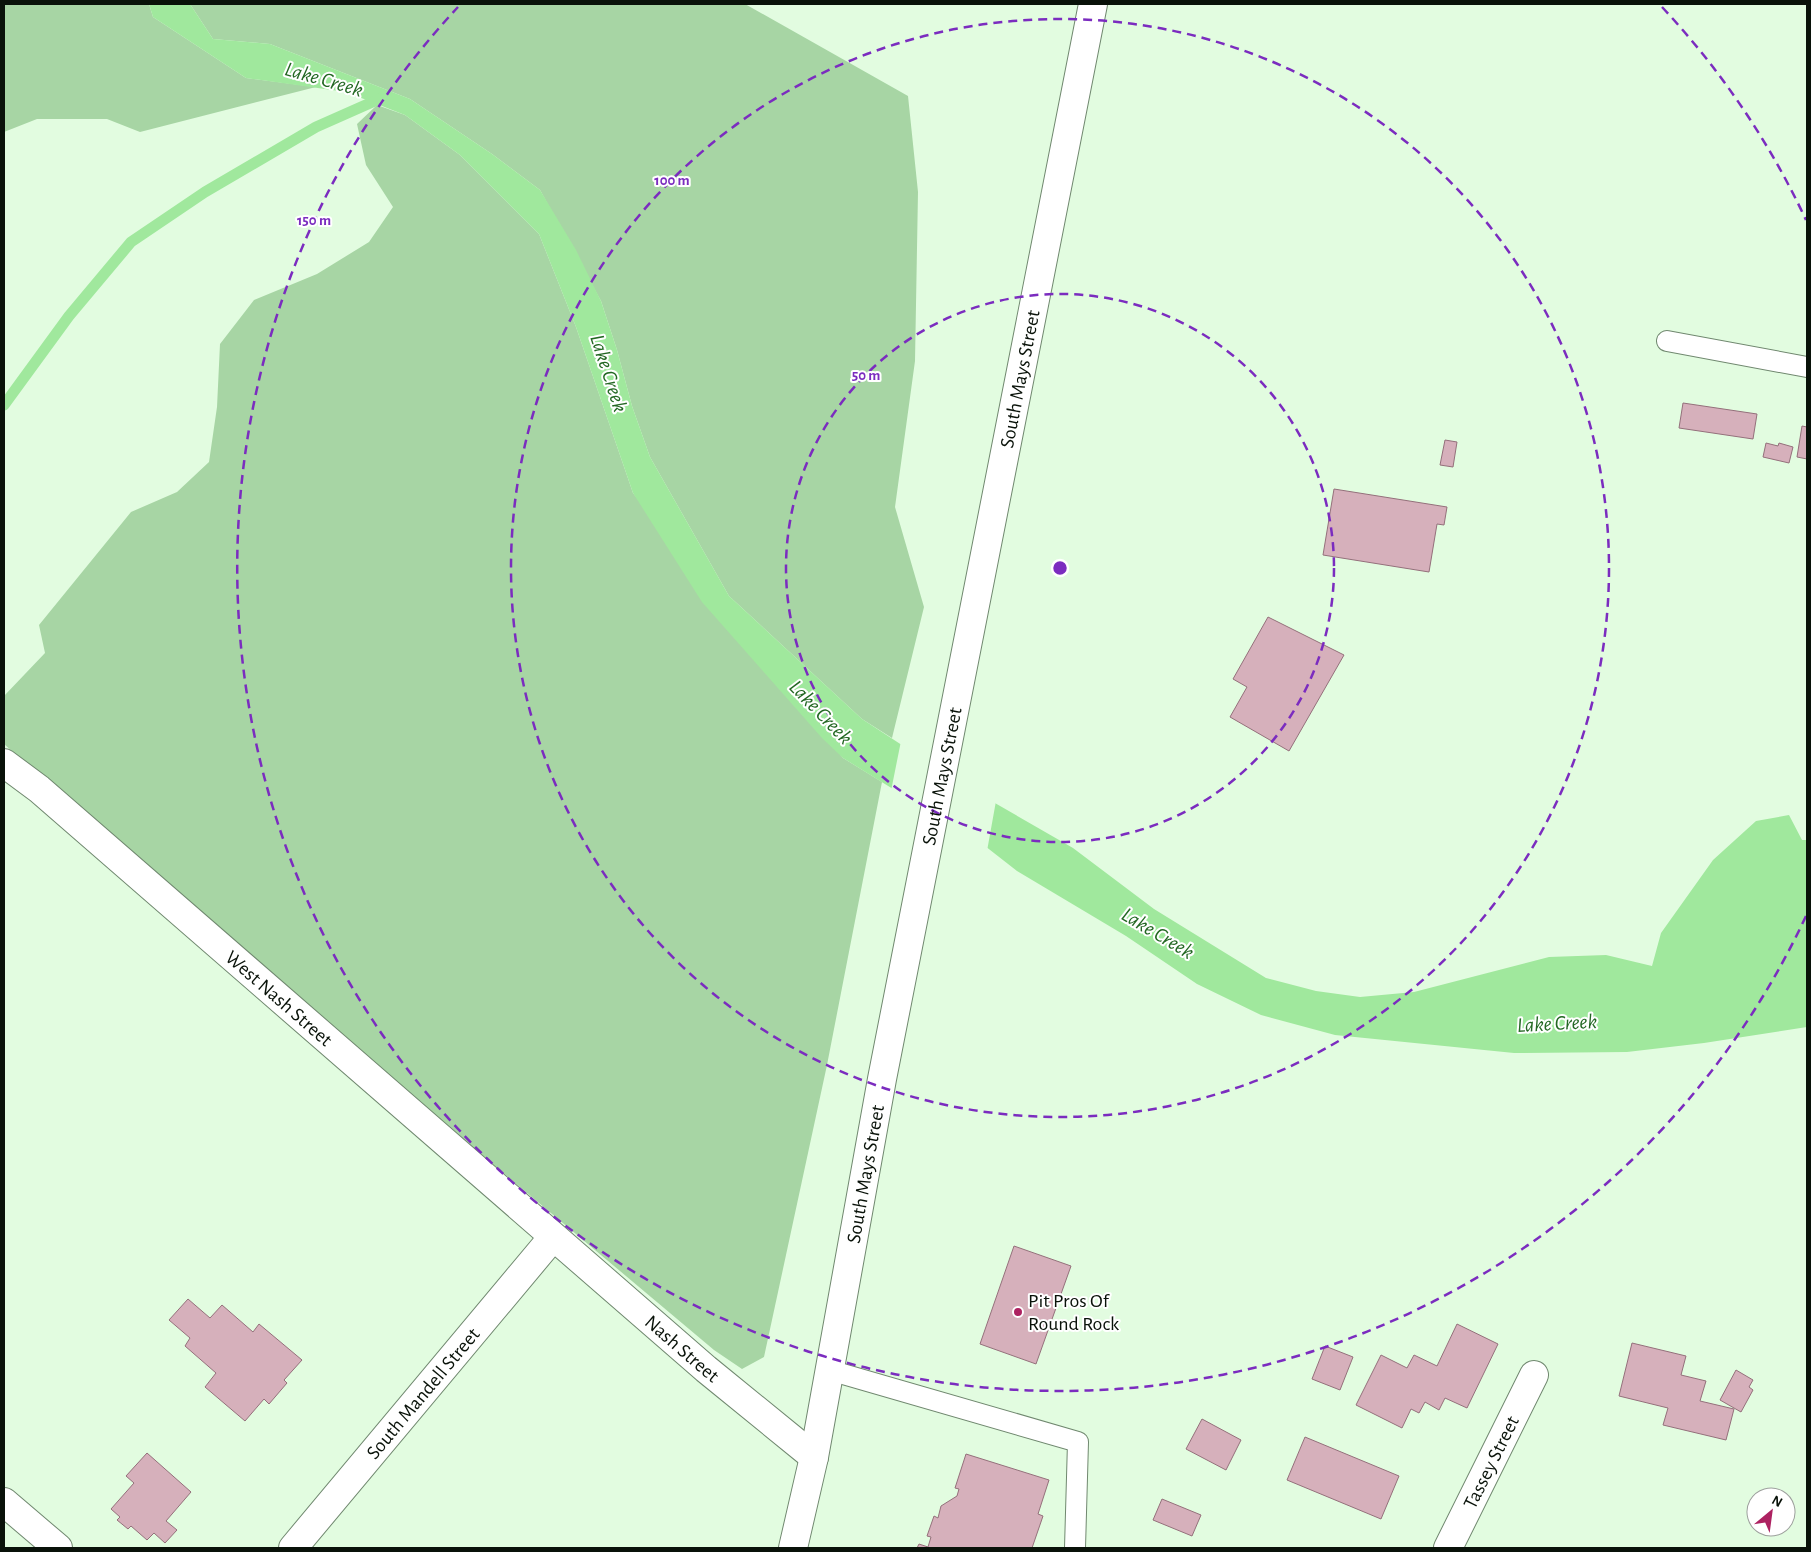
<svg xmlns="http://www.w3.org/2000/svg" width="1811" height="1552" font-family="'Alegreya Sans',sans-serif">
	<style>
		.green { fill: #a7d5a4 }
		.water { fill: #a0e89d }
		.pier { fill: #e2fce0 }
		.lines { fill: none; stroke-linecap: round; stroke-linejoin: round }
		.stream { stroke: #a0e89d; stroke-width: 11 }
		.building { fill: #d6b0bb; stroke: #94707b }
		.service-casing { stroke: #70886f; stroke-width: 22 }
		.minor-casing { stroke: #70886f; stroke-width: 30 }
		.secondary-casing { stroke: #70886f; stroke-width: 30 }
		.service { stroke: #fff; stroke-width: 20 }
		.minor { stroke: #fff; stroke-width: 28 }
		.secondary { stroke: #fff; stroke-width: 28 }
		.ring { fill: none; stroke: #7b2cbf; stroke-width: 2.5; stroke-dasharray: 9 6 }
		.poi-dot { fill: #ad2261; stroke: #fff; stroke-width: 2 }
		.labels { text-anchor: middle; stroke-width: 4; stroke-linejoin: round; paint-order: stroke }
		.street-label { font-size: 20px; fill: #091209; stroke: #fff }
		.poi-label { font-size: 20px; fill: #091209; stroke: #fff; text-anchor: start }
		.water-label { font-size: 21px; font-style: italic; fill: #236823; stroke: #fff }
		.centre { fill: #7b2cbf; stroke: #fff; stroke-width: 2.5 }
		.ring-label { font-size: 15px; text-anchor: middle; font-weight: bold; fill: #7b2cbf; stroke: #fff; stroke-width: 4; stroke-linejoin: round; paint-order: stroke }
	</style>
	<rect width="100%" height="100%" fill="#e2fce0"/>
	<g class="green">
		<path d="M4,4H149L153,17L246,78L316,87L140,132L107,119H37L4,132Z"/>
		<path d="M190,4H745L908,96L918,192L915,361L895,507L924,607L892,738L862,719L729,596L650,457L632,406L617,350L601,301L540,190L492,154L410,99L270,44L213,39Z"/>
		<path d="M377,105L405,115L460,155L539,234L576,327L633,493L843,758L882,782L827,1065L764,1357L742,1369L714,1350L501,1171L319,1020L125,853L4,744V696L45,653L39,625L131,512L177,492L209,462L217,407L220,344L254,300L317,274L369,242L393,207L366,165L357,124Z"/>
	</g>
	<path class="water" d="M149,4H190L213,39L270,44L410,99L492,154L540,190L576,250L601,301L617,350L632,406L650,457L729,596L862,719L960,783L1073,848L1154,909L1266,978L1316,991L1360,997L1414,992L1549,957L1606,955L1652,966L1661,933L1713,860L1756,821L1789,815L1802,840H1807V1027L1704,1043L1627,1052L1514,1053L1335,1035L1261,1015L1197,984L1126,936L1017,871L985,846L843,758L822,738L702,602L633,493L576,327L539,234L460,155L405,115L346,92L246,78L153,17Z"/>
	<path class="pier" d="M901,741L962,781L996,801L987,851L891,791Z"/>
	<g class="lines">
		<path class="stream" d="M4,405L69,316L131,242L205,192L316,127L386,96"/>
	</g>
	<g class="building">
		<path d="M1683,403L1757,414L1753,439L1679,428Z"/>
		<path d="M1802,426L1807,427V459L1797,457Z"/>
		<path d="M1445,440L1457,442L1453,467L1440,465Z"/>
		<path d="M1766,443L1778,446L1779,443L1793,447L1789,463L1763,457Z"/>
		<path d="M1334,489L1447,507L1444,525L1437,524L1429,572L1323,555Z"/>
		<path d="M1268,617L1344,655L1289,751L1230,717L1247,687L1233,679Z"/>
		<path d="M1014,1246L1071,1266L1036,1364L980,1344Z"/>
		<path d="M188,1299L210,1318L222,1305L253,1332L259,1324L302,1360L284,1380L287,1383L269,1404L264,1399L245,1421L205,1387L216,1373L185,1346L190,1338L169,1320Z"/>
		<path d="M1457,1324L1498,1344L1467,1408L1445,1398L1439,1410L1425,1402L1419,1413L1411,1409L1402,1428L1356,1405L1381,1355L1407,1368L1414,1355L1437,1366Z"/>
		<path d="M1632,1343L1686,1356L1681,1375L1706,1381L1700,1401L1734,1409L1726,1440L1663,1425L1668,1408L1619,1396Z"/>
		<path d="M1325,1346L1353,1357L1340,1390L1312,1379Z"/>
		<path d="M1736,1370L1753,1380L1749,1387L1753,1390L1741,1412L1720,1400Z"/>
		<path d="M1202,1419L1241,1440L1226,1470L1186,1449Z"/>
		<path d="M1305,1437L1399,1476L1381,1519L1287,1480Z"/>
		<path d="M147,1453L191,1492L166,1521L177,1530L165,1543L154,1533L147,1540L131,1526L128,1529L117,1520L120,1517L111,1509L134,1483L126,1476Z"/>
		<path d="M966,1454L1049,1480L1038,1514L1043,1516L1032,1548H917L919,1544L928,1547L931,1537L927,1536L934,1516L938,1518L941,1506L957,1496L959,1489L955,1488Z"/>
		<path d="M1162,1499L1201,1515L1192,1536L1153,1520Z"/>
	</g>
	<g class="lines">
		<defs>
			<g id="service">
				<path d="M1667,341L1807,367"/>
				<path d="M829,1370L1078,1442L1075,1548"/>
			</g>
			<g id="minor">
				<path id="s1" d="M4,763L39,789L706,1369L814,1457"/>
				<path d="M4,1502L58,1548"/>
				<path id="s2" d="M293,1548L553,1237"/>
				<path id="s3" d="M1448,1548L1534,1375"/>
			</g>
			<g id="secondary">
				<path id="s4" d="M793,1548L814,1457L882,1079L1093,4"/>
			</g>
		</defs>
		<use href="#service" class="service-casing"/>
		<use href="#minor" class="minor-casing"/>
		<use href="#secondary" class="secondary-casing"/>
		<use href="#service" class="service"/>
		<use href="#minor" class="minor"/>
		<use href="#secondary" class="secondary"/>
	</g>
	<g class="ring">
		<circle cx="1060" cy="568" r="274"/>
		<circle cx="1060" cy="568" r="549"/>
		<path d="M1806 916A823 823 0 1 1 458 7M1662 7A823 823 0 0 1 1806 220"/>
	</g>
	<circle class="poi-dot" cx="1018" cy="1312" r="5"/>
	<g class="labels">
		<g class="street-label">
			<text dy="7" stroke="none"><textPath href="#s4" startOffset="1191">South Mays Street</textPath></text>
			<text dy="7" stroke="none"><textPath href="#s4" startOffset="786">South Mays Street</textPath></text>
			<text dy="7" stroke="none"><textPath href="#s1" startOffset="362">West Nash Street</textPath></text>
			<text dy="7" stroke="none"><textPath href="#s4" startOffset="381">South Mays Street</textPath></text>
			<text dy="7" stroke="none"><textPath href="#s1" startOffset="896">Nash Street</textPath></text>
			<text dy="7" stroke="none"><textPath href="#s2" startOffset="202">South Mandell Street</textPath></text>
			<text dy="7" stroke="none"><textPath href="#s3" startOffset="96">Tassey Street</textPath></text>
		</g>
		<g class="poi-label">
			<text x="1028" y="1307">Pit Pros Of<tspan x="1028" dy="23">Round Rock</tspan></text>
		</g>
		<g class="water-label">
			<text transform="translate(324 79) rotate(16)" y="7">Lake Creek</text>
			<text transform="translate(609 373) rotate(72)" y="7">Lake Creek</text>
			<text transform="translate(821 712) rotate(46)" y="7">Lake Creek</text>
			<text transform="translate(1158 933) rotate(31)" y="7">Lake Creek</text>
			<text transform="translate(1557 1023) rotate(-3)" y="7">Lake Creek</text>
		</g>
	</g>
	<circle cx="1060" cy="568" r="8" class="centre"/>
	<g class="ring-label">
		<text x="672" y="185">100 m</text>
		<text x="314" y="225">150 m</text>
		<text x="866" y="380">50 m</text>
	</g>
	<rect width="1811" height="1552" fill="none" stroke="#091209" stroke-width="10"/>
	<g transform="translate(1771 1512) rotate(29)"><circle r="24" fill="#ffffff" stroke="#9da09d"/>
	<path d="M0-4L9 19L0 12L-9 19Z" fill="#ad2261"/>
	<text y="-8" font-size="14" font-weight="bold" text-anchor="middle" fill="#091209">N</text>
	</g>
</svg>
